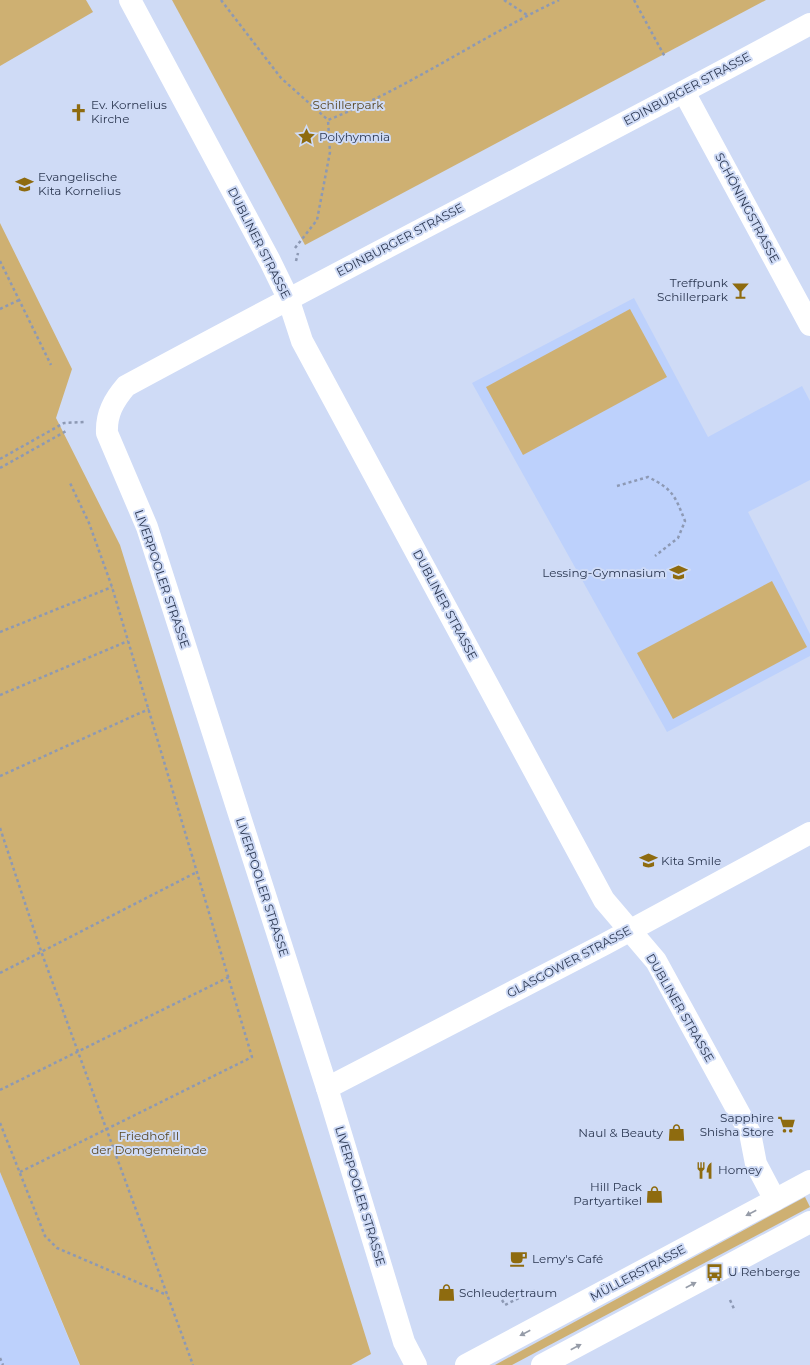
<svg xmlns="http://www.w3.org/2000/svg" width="810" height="1365" font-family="Montserrat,sans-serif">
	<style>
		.built { fill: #bdd1fc }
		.green { fill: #ceb072 }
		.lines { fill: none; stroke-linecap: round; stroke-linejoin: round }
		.path { stroke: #8d99b4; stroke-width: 2.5; stroke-dasharray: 3 3; stroke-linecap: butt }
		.minor { stroke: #fff; stroke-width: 22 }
		.primary { stroke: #fff; stroke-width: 22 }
		.oneway { fill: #969ca8 }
		.labels { text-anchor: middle; stroke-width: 4; stroke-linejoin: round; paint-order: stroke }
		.street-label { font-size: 12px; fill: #2c3852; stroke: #cfdbf6 }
		.poi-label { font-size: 12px; fill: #2c3852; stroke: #cfdbf6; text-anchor: start }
		.park-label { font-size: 12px; fill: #584723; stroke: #cfdbf6 }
	</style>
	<rect width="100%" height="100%" fill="#cfdbf6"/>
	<g class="built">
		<path d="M634,298L708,437L802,386L810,401V480L748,512L810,634V656L667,732L472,383Z"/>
		<path d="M0,1172L79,1364L80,1365H0Z"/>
	</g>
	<g class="green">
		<path d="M0,0H86L93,12L0,66Z"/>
		<path d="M172,0H766L305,245Z"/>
		<path d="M0,223L72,369L56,418L120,545L371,1354L351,1365H80L0,1172Z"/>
		<path d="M630,309L667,377L523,455L486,387Z"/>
		<path d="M772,581L807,647L673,719L637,653Z"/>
		<path d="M805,1197L810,1207L512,1365H495Z"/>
	</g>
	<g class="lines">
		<g class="path">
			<path d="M221,0L281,78L328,120C408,88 481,37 559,0"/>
			<path d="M504,0L527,15"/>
			<path d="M634,0L665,57"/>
			<path d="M295,248L317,220L330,152L328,120"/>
			<path d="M0,261L51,365"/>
			<path d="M296,261L298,253"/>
			<path d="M0,309L19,300"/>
			<path d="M0,459L64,423L84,422"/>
			<path d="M0,468L68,430"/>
			<path d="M617,486L648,477C673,489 675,496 685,521L678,538L655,556"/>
			<path d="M0,632L112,587"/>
			<path d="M0,695L128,641"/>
			<path d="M0,776L149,709"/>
			<path d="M0,828L41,951L193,1365"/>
			<path d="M0,973L197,872"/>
			<path d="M0,1090L229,977"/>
			<path d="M0,1123L45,1236L57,1248L167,1295"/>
			<path d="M20,1172L252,1057L112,587L89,523L70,483"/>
			<path d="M502,1300L505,1305L535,1290"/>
			<path d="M730,1300L735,1311"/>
			<path d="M0,1358L3,1365"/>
		</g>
		<g class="minor">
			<path d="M130,0L270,261L288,298L302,341L604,900L656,961L750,1133L756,1164L775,1200"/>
			<path d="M684,92L810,325"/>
			<path d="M327,1088L605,944L810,833"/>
			<path d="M416,1365L404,1342L327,1088L147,527L107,433C106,414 114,400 126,386C353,263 583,147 810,24"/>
		</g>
		<g class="primary">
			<path d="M466,1365L810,1181"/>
			<path d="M542,1365L810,1222"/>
		</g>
	</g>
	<defs><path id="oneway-solid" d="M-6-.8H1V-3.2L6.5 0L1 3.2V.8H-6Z"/></defs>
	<g class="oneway">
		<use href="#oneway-solid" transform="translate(751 1213) rotate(152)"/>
		<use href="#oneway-solid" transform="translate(691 1285) rotate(-28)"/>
		<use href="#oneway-solid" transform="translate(525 1333) rotate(152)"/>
		<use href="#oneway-solid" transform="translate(576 1347) rotate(-28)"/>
	</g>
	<defs>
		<symbol id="church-bare" viewBox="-9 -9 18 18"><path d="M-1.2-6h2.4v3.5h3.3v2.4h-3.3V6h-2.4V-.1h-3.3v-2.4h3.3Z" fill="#8e6b0f" stroke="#cfdbf6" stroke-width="2.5" paint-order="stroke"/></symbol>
		<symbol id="sight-bare" viewBox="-9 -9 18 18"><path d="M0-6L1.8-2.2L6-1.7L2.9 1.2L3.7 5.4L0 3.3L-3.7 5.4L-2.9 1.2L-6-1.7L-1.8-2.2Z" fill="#8e6b0f" stroke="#cfdbf6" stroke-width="2.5" paint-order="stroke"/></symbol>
		<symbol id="school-bare" viewBox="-9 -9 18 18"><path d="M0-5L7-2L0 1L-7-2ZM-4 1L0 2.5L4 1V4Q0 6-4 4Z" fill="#8e6b0f" stroke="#cfdbf6" stroke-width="2.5" paint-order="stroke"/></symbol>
		<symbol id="bar-bare" viewBox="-9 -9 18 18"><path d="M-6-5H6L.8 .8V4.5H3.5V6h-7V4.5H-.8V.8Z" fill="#8e6b0f" stroke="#cfdbf6" stroke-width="2.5" paint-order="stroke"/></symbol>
		<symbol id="supermarket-bare" viewBox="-9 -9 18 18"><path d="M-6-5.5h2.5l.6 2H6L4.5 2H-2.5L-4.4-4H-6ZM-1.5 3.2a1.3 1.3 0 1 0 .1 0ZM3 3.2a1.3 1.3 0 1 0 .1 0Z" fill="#8e6b0f" stroke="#cfdbf6" stroke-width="2.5" paint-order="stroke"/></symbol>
		<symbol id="shop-bare" viewBox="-9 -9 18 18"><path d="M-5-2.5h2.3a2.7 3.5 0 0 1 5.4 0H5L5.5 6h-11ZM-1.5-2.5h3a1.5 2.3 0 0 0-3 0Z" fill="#8e6b0f" stroke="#cfdbf6" stroke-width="2.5" paint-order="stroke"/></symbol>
		<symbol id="restaurant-bare" viewBox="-9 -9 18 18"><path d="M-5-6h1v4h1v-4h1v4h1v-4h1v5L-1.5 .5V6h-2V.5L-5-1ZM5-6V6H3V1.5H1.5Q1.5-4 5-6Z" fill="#8e6b0f" stroke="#cfdbf6" stroke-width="2.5" paint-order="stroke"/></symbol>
		<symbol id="cafe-bare" viewBox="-9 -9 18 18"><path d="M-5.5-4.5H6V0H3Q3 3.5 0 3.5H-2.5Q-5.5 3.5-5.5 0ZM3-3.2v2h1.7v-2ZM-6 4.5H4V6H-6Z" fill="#8e6b0f" stroke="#cfdbf6" stroke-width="2.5" paint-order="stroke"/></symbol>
		<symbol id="bus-bare" viewBox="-9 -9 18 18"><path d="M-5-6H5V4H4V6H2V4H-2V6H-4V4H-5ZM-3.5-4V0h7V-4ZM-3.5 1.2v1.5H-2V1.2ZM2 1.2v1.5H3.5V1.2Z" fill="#8e6b0f" stroke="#cfdbf6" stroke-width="2.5" paint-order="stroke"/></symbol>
	</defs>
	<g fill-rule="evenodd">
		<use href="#church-bare" x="66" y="100" width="25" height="25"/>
		<use href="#sight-bare" x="294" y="124" width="25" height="25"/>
		<use href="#school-bare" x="12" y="172" width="25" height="25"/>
		<use href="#bar-bare" x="728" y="278" width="25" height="25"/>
		<use href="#school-bare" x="666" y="560" width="25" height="25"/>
		<use href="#school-bare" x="636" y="848" width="25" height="25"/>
		<use href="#supermarket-bare" x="774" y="1112" width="25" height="25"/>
		<use href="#shop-bare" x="664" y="1120" width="25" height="25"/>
		<use href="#restaurant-bare" x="692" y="1158" width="25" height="25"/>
		<use href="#shop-bare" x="642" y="1182" width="25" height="25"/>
		<use href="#cafe-bare" x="506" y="1246" width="25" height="25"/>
		<use href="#bus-bare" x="702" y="1260" width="25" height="25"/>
		<use href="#shop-bare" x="434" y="1280" width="25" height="25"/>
	</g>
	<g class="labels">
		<g class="street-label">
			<text transform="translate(687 89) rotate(-28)" y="4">EDINBURGER STRASSE</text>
			<text transform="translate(747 208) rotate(62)" y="4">SCHÖNINGSTRASSE</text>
			<text transform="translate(400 240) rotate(-28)" y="4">EDINBURGER STRASSE</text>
			<text transform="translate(259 243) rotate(63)" y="4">DUBLINER STRASSE</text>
			<text transform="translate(162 579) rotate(71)" y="4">LIVERPOOLER STRASSE</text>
			<text transform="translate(445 605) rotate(62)" y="4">DUBLINER STRASSE</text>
			<text transform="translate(262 887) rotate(72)" y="4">LIVERPOOLER STRASSE</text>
			<text transform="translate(569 962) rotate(-28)" y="4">GLASGOWER STRASSE</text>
			<text transform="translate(680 1008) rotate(60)" y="4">DUBLINER STRASSE</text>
			<text transform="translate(360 1196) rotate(73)" y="4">LIVERPOOLER STRASSE</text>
			<text transform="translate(638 1273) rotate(-28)" y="4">MÜLLERSTRASSE</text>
		</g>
		<g class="poi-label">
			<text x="91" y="109">Ev. Kornelius<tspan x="91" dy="14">Kirche</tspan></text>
			<text x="319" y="141">Polyhymnia</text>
			<text x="38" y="181">Evangelische<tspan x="38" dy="14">Kita Kornelius</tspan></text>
			<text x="728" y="287" text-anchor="end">Treffpunk<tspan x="728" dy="14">Schillerpark</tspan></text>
			<text x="666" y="577" text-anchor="end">Lessing-Gymnasium</text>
			<text x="661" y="865">Kita Smile</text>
			<text x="774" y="1122" text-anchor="end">Sapphire<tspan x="774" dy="14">Shisha Store</tspan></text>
			<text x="663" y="1137" text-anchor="end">Naul &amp; Beauty</text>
			<text x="718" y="1174">Homey</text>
			<text x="642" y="1191" text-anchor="end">Hill Pack<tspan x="642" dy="14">Partyartikel</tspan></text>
			<text x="532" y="1263">Lemy's Café</text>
			<text x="728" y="1276">U Rehberge</text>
			<text x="459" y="1297">Schleudertraum</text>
		</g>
		<g class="park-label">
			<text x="348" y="109">Schillerpark</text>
			<text x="149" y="1140">Friedhof II<tspan x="149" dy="14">der Domgemeinde</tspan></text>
		</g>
	</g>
</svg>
